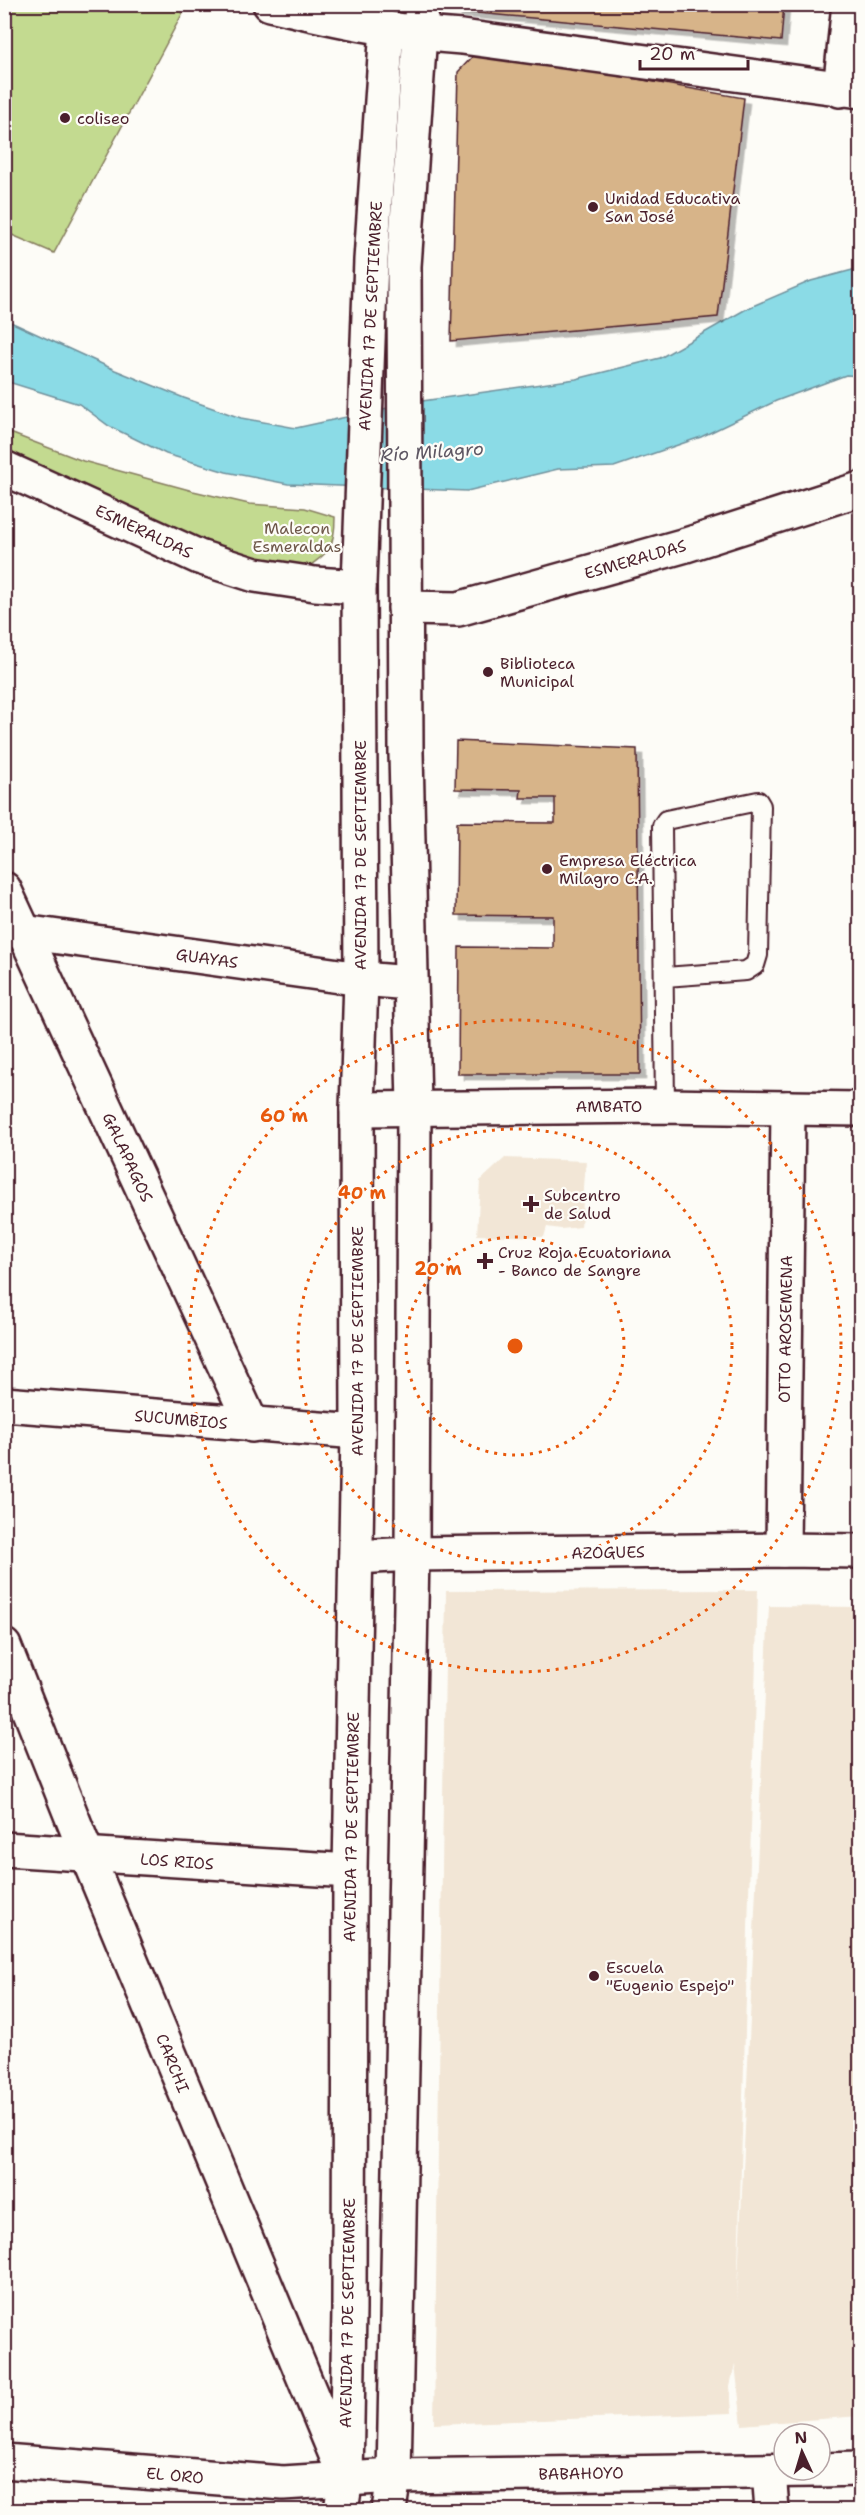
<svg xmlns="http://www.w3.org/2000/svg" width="865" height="2515" font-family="'Shantell Sans',sans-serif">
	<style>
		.built { fill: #f2e6d6 }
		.green { fill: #c3da90; stroke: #867c5e; stroke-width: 1.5 }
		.water { fill: #8bdbe6; stroke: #71909b; stroke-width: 1.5 }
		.building { fill: #d7b489; stroke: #4a1f2b; stroke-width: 1.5; filter: url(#shadow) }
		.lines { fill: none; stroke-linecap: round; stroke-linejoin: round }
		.service-casing { stroke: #4a1f2b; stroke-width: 22 }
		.minor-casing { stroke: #4a1f2b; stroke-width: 38 }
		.tertiary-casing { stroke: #4a1f2b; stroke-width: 38 }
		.service { stroke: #fdfcf7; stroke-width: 18 }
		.minor { stroke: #fdfcf7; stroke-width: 33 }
		.tertiary { stroke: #fdfcf7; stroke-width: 33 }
		.ring { fill: none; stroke: #e8590c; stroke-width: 3; stroke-dasharray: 3 6 }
		.poi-dot { fill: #4a1f2b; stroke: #fdfcf7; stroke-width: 2 }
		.labels { text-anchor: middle; stroke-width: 4.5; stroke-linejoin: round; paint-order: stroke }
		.poi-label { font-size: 16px; fill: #4a1f2b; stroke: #fdfcf7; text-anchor: start }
		.street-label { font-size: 16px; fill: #4a1f2b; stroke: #fdfcf7 }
		.park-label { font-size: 16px; fill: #6e5749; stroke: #fdfcf7 }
		.water-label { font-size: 18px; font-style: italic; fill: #5e5763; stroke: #fdfcf7 }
		.centre { fill: #e8590c; stroke: #fdfcf7; stroke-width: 3 }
		.ring-label { font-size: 18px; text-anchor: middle; font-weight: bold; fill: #e8590c; stroke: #fdfcf7; stroke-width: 4.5; stroke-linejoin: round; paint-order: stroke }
	</style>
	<defs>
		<filter id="shadow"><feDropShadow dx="5.5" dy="5.5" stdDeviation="0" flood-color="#0004"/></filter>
	</defs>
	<rect width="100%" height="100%" fill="#fdfcf7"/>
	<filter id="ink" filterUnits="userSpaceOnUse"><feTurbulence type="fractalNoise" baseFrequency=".0167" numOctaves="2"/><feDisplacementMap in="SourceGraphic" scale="12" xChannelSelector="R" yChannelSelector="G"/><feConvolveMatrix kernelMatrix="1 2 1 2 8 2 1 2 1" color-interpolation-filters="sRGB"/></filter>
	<g filter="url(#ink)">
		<g class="built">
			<path d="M505,1158L586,1161L581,1227L561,1229L547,1227L544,1237L477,1235L480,1181Z"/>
			<path d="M758,1590L737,2302L769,1606L860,1607V2416L742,2425L735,2364L730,2386L732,2413L434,2424L446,1591Z"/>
		</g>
		<g class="green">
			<path d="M5,4L187,5L54,253L5,232Z"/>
			<path d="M275,5H456V11L346,22Z"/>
			<path d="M5,431L83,461L193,491L249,504L305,508L335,517C335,545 330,553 306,568L241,558L5,455Z"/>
		</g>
		<path class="water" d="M860,268V376L846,375L776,401L701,437L614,467L558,469L467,491L288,484L226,472L166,454L109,426L79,404L5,381L4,319L115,370L184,398L241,418L296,428L415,402L576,379L660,358L748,308L811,281Z"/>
		<g class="building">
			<path d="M456,4H784L781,41L456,11Z"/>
			<path d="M497,54L744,98L718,317L451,341L458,72L474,55Z"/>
			<path d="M456,741L637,749L640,1074H458L459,947L553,948V916L456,915L457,822L555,823V798H520L521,790L455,789Z"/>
		</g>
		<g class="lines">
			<defs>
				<path id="service" d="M665,977L746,971L755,965L758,955L761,806L758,801L666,820L662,826L665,1106"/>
				<g id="minor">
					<path d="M840,90L849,4"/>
					<path d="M4,468L199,557L255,575L315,584L359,587"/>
					<path d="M405,608L458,609L686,545L860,489"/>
					<path d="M4,889L252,1425"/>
					<path d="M9,930L361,979L410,983"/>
					<path d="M357,1109L665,1106L860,1109"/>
					<path d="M4,1404L358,1432"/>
					<path d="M783,1550L788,1108"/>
					<path d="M356,1557L412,1554L783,1550L860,1551"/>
					<path d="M4,1646L87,1855L346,2479"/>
					<path d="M4,1849L350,1871"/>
					<path d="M4,2461L283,2483L394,2476L815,2470"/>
					<path d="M820,2470L860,2469"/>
					<path d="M769,2471L772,2510"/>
				</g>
				<g id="tertiary">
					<path d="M270,4C334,19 397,33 462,37L860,91"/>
					<path d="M341,2510L346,2479L349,2309L350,1871L358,1432L357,1109L361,979L359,584L371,260L387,28"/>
					<path d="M389,2510L394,2476L412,1554L414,1107L406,753L404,266L422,4"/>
				</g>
			</defs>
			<use href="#service" class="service-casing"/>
			<use href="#minor" class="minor-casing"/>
			<use href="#tertiary" class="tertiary-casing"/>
			<use href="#service" class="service"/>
			<use href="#minor" class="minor"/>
			<use href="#tertiary" class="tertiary"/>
		</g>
	</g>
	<g class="ring">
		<circle cx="515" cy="1346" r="109"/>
		<circle cx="515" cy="1346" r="217"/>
		<circle cx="515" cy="1346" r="326"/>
	</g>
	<g class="poi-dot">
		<circle cx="65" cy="118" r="6"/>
		<circle cx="593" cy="207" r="6"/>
		<circle cx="488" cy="672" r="6"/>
		<circle cx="547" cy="869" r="6"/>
		<path d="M528 1195h6v6h6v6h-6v6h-6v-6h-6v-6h6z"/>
		<path d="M482 1252h6v6h6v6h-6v6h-6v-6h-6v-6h6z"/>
		<circle cx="594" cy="1976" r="6"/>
	</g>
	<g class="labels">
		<g class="poi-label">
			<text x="77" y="124">coliseo</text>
			<text x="605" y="204">Unidad Educativa<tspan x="605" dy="18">San José</tspan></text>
			<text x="500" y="669">Biblioteca<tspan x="500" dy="18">Municipal</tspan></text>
			<text x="559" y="866">Empresa Eléctrica<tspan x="559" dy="18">Milagro C.A.</tspan></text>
			<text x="544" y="1201">Subcentro<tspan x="544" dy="18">de Salud</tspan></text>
			<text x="498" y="1258">Cruz Roja Ecuatoriana<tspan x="498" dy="18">- Banco de Sangre</tspan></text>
			<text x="606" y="1973">Escuela<tspan x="606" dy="18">"Eugenio Espejo"</tspan></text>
		</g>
		<g class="street-label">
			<text transform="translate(370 316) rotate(-87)" y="6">AVENIDA 17 DE SEPTIEMBRE</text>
			<text transform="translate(144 531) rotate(25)" y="6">ESMERALDAS</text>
			<text transform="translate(635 559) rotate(-16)" y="6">ESMERALDAS</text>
			<text transform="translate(360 855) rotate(-90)" y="6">AVENIDA 17 DE SEPTIEMBRE</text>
			<text transform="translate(207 958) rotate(8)" y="6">GUAYAS</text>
			<text x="609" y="1112">AMBATO</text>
			<text transform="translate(128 1157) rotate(65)" y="6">GALAPAGOS</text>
			<text transform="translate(785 1329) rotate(-89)" y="6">OTTO AROSEMENA</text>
			<text transform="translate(357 1341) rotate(-90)" y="6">AVENIDA 17 DE SEPTIEMBRE</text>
			<text transform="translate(181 1419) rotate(5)" y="6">SUCUMBIOS</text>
			<text transform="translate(608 1552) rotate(-1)" y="6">AZOGUES</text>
			<text transform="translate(351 1827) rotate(-89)" y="6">AVENIDA 17 DE SEPTIEMBRE</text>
			<text transform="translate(177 1861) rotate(4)" y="6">LOS RIOS</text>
			<text transform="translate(173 2063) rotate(68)" y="6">CARCHI</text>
			<text transform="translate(347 2313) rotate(-89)" y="6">AVENIDA 17 DE SEPTIEMBRE</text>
			<text transform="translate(581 2473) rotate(-1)" y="6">BABAHOYO</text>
			<text transform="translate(175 2475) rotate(5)" y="6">EL ORO</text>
		</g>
		<g class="park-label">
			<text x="297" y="534">Malecon<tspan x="297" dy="18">Esmeraldas</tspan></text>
		</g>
		<g class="water-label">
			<text transform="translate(432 452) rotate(-4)" y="6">Río Milagro</text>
		</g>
	</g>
	<circle cx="515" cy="1346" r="9" class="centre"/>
	<g class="ring-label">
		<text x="284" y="1122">60 m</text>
		<text x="362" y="1199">40 m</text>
		<text x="438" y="1275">20 m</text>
	</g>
	<rect width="865" height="2515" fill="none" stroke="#fdfcf7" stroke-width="24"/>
	<rect x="12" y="12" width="841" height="2491" fill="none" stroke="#4a1f2b" stroke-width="2" filter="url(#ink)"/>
	<g transform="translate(802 2452) rotate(356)"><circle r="28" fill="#fdfcf7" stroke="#b5a4a5" stroke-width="1.5"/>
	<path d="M0-4.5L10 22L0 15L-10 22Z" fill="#4a1f2b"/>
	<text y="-9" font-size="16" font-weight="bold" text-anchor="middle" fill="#4a1f2b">N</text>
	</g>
	<path d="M640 60v9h108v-9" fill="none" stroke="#4a1f2b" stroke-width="3"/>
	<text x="649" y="60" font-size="18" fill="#4a1f2b" stroke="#fdfcf7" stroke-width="4.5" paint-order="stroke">20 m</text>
</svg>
